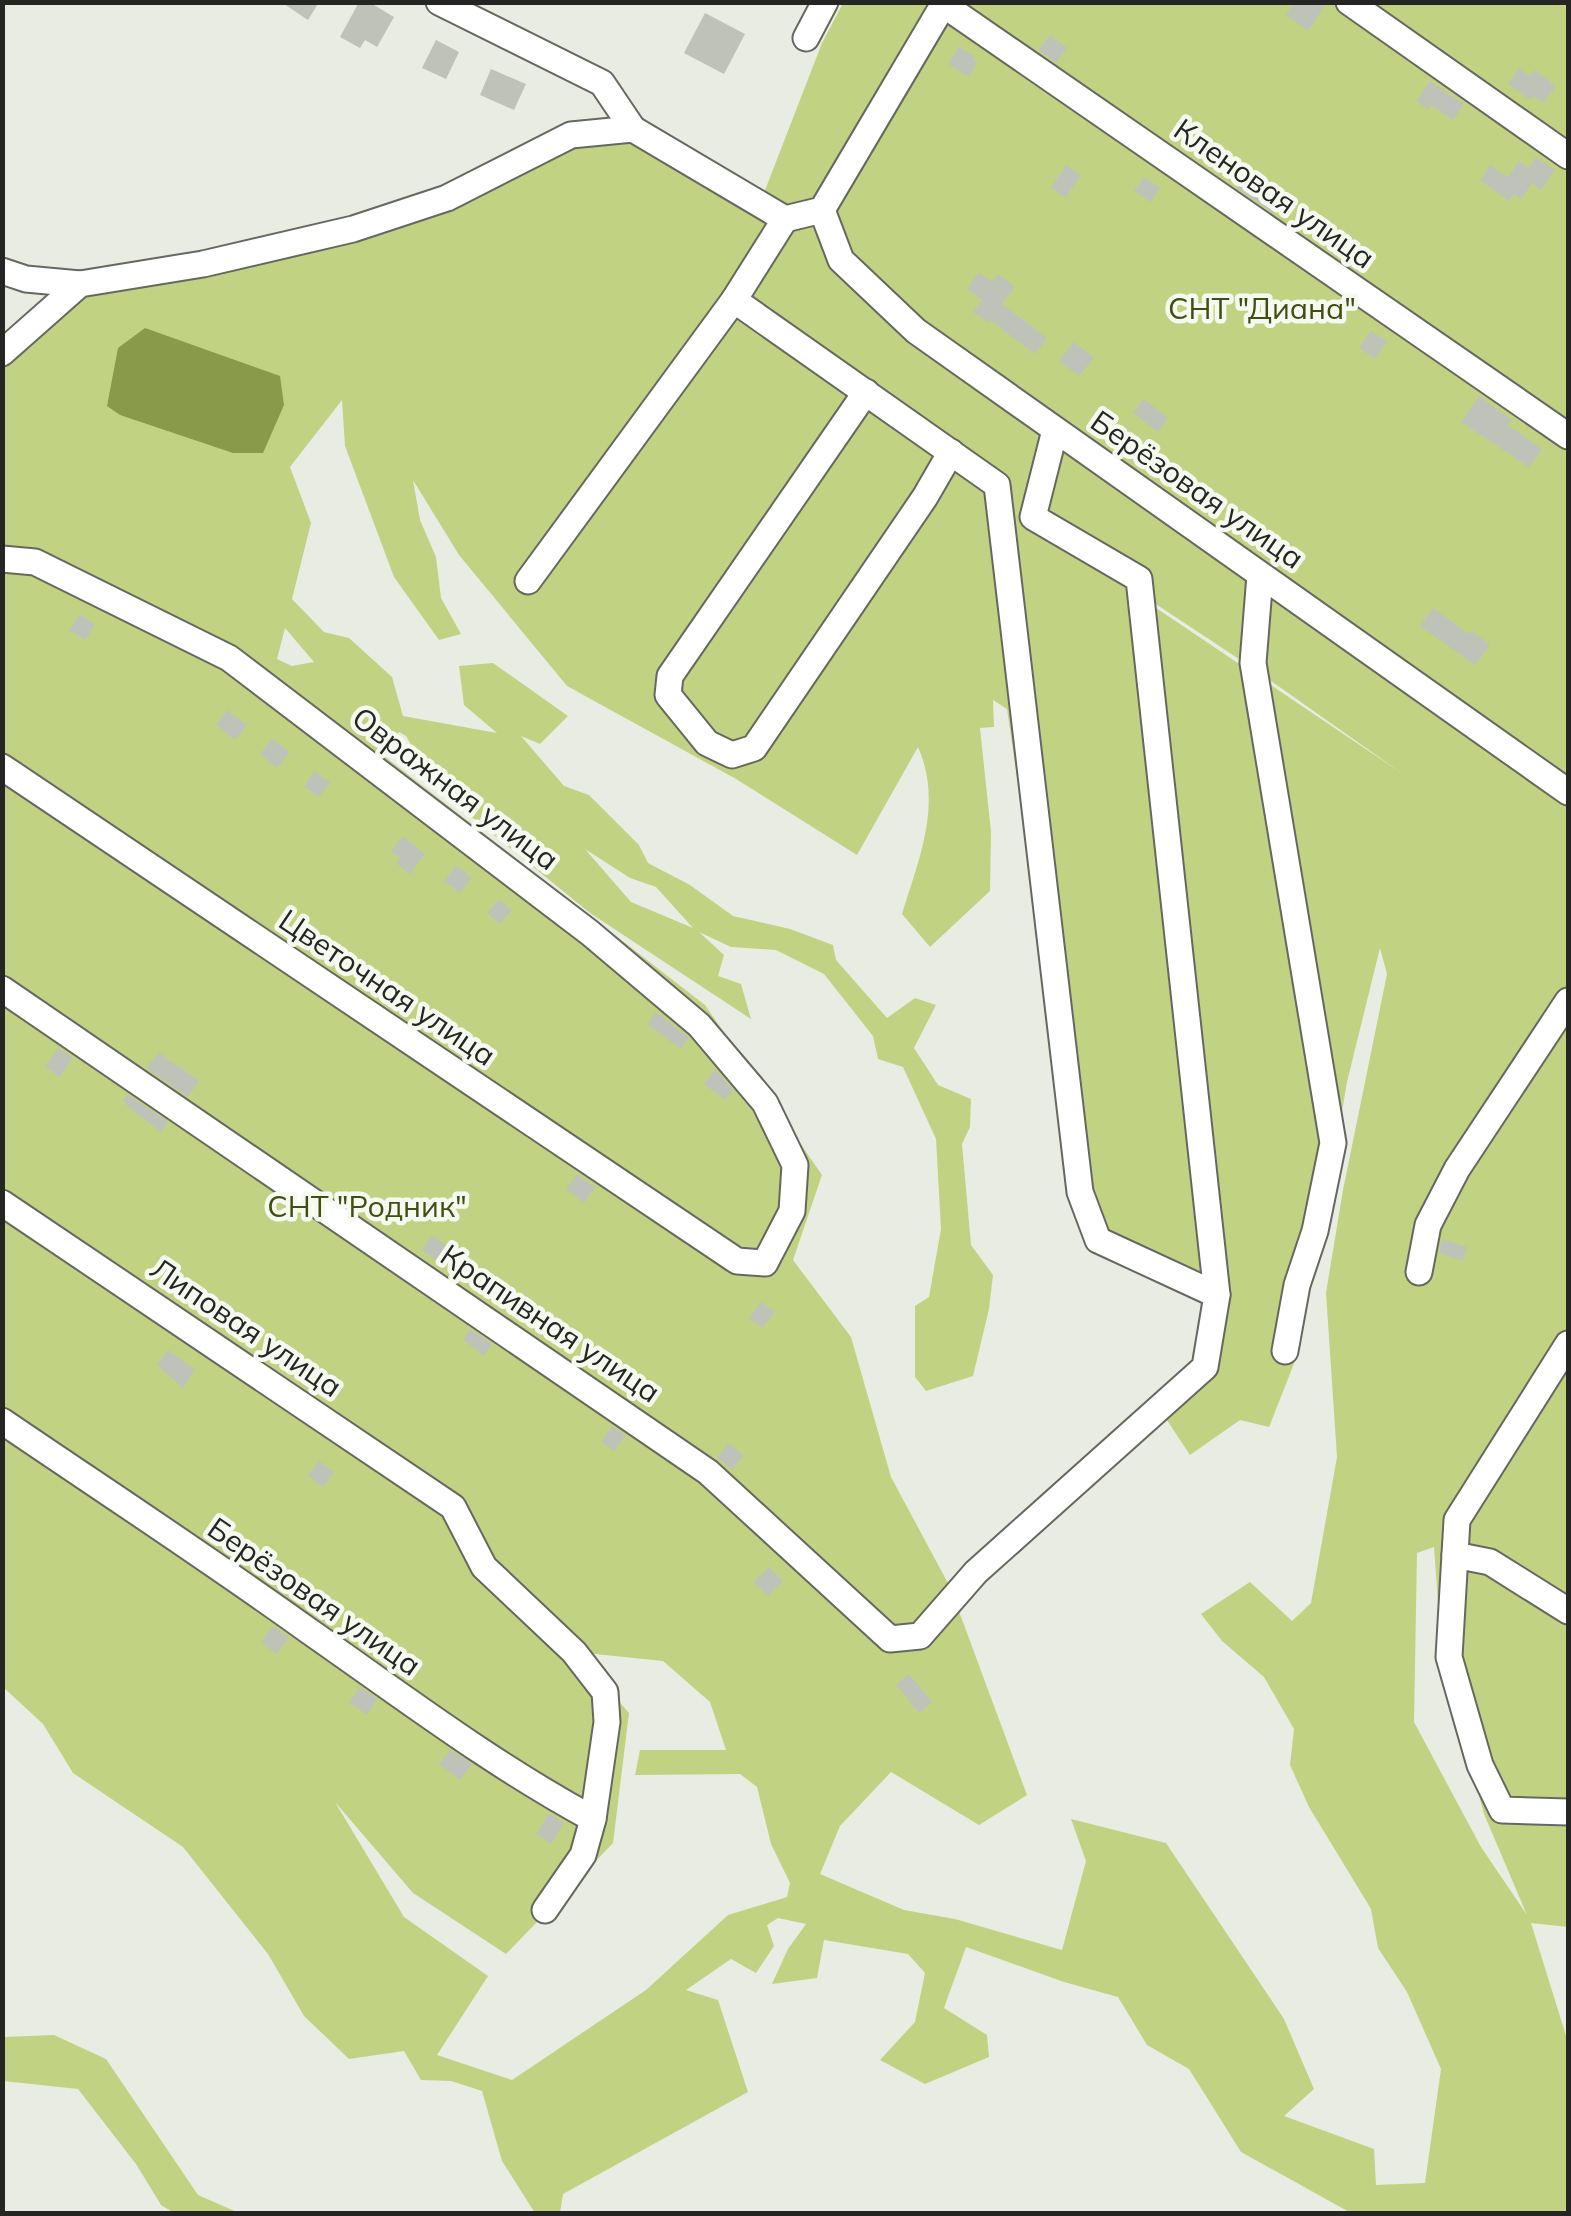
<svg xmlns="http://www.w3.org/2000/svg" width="1571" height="2216" font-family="Mulish,sans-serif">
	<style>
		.green { fill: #c1d383; fill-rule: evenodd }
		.water { fill: #8a9a4b }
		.building { fill: #bfc2b8 }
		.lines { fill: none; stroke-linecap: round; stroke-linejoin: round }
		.minor-casing { stroke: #666860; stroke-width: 29 }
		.minor { stroke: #fff; stroke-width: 25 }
		.labels { text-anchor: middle; stroke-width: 9; stroke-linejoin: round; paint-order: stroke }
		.street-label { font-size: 30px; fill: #252623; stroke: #f6f9ef }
		.park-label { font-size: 30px; fill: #424d12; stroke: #f6f9ef }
	</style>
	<rect width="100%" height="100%" fill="#e9ece2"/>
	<g class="green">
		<path d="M843,3H1568V1927L1531,1923L1568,2042V2213H1351L1241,2152L1189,2069L1147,2045L1118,1997L1064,1982L966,1947L944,2008L987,2035L989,2057L925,2084L880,2060L915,2022L925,1973L908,1954L824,1940L817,1978L772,1984L788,1949L806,1924L778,1918L767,1925L774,1946L756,1973L731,1959L686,1990L718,2000L748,2092L563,2194L560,2213H535L502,2161L482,2091L451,2081L421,2080L404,2051L349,2059L304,2016L268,1954L183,1847L73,1773L43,1724L3,1687V337L44,300L380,216L459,182L522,146L629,110L762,198L822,43ZM342,400L345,446L394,577L439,640L461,634L441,598L436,557L420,520L413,480L459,555L567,686L736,779L857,855L918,747C943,803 919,859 902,914L930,947L990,891L991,832L980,728L994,727L993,700L1007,709L1086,1241L1204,1300L1200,1353L1155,1402L1190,1455L1240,1420L1269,1427L1297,1356L1292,1304L1332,1170L1347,1082L1380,948L1387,974L1343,1190L1326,1293L1337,1457L1311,1603L1292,1621L1250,1582L1201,1614L1222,1641L1264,1677L1294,1729L1290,1765L1309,1807L1371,1909L1378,1948L1407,1992L1441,2069L1425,2183L1376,2185L1374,2149L1284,2116L1314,2089L1284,2019L1166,1843L1071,1819L1086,1861L1062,1950L955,1919L904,1910L820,1874L840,1826L891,1772L979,1825L1027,1795L950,1587L891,1477L851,1337L793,1260L822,1175L705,1005L380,753L399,732L406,736L436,788L590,913L751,1019L741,984L718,976L724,955L699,932L731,947L776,950L824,974L873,1036L878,1059L903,1067L936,1139L941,1229L929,1297L915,1306V1377L926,1391L973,1376L989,1309L993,1275L971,1245L962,1144L970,1127L971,1099L938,1085L914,1048L936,1005L915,998L887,1018L836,960L833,945L790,929L733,916L690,885L648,863L639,845L589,795L564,786L521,736L540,744L568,716L493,663L459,666L464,705L497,733L403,716L392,677L349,638L324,632L292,599L311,523L290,467ZM1065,544L1257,671L1400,772L1064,546ZM285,628L314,662L292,666L277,659ZM585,849L630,878L656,887L693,928L631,902ZM1434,1547L1442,1657L1484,1814L1527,1915L1481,1847L1414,1722L1417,1553ZM576,1652L663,1661L710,1702L726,1750H640L635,1775L740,1774L757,1787L771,1844L790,1883L787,1897L728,1915L646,1990L512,2080L437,2055L488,1976L404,1917L335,1802L413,1893L506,1954L613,1843L629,1713Z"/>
		<path d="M54,2035L106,2059L198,2195L239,2213H174L161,2205L136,2164L78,2089L3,2081V2037Z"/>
	</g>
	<path class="water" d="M145,328L280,376L284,405L263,453H233L120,415L107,406L118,348Z"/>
	<g class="building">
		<path d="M281,2H319L308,20Z"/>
		<path d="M359,2H369L394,17L377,47L365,40L360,48L340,37Z"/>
		<path d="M1294,2H1327L1308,31L1286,15Z"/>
		<path d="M705,13L745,34L724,74L684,53Z"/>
		<path d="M1050,35L1067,48L1056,63L1038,50Z"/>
		<path d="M436,40L459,52L446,79L422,68Z"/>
		<path d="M959,47L975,57L973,60L977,63L969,77L948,64Z"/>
		<path d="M1519,68L1530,76L1535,70L1556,86L1543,103L1533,96L1530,100L1508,84Z"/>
		<path d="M491,69L526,84L514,110L480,95Z"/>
		<path d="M1430,81L1464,104L1453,120L1431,105L1428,109L1416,101Z"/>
		<path d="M1536,157L1555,170L1541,190L1532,183L1521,199L1514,194L1508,201L1480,180L1490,165L1508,177L1519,161L1528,168Z"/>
		<path d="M1066,165L1081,175L1065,198L1051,188Z"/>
		<path d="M1144,177L1160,188L1151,202L1134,191Z"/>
		<path d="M1242,178L1255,187L1259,182L1285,199L1275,214L1235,187Z"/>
		<path d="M979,272L992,282L998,274L1015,287L1002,304L1047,338L1035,354L990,320L988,323L973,312L982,300L967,289Z"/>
		<path d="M1371,331L1387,341L1375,359L1359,348Z"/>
		<path d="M1074,342L1094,358L1079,376L1059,361Z"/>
		<path d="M1479,396L1512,420L1508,425L1542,449L1529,467L1461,422Z"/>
		<path d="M1144,399L1168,418L1158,432L1133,413Z"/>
		<path d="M1433,608L1469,634L1472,631L1490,645L1475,665L1420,626Z"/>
		<path d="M80,614L95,625L85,640L69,630Z"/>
		<path d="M227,710L247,725L235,740L216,725Z"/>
		<path d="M272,739L290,752L277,768L260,754Z"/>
		<path d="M314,771L330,782L319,797L304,787Z"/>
		<path d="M403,836L425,854L410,874L396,863L400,858L391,851Z"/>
		<path d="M456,865L472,878L460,893L444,881Z"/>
		<path d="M499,899L512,910L500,924L487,913Z"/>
		<path d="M656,1012L689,1038L681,1049L647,1024Z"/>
		<path d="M58,1048L73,1058L60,1077L45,1067Z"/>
		<path d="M159,1053L199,1081L188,1097L146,1068Z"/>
		<path d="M715,1069L733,1090L725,1100L704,1084Z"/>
		<path d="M128,1095L168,1122L161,1132L128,1107L123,1100Z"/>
		<path d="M577,1174L595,1187L584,1203L566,1189Z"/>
		<path d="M432,1235L447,1246L437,1261L422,1250Z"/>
		<path d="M1442,1239L1467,1247L1463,1261L1439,1253Z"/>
		<path d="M761,1302L775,1312L762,1328L749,1318Z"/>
		<path d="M470,1329L492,1344L484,1356L463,1340Z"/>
		<path d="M168,1350L195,1370L183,1388L157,1365Z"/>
		<path d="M612,1426L626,1435L614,1451L601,1442Z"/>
		<path d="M729,1443L744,1456L732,1470L717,1457Z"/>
		<path d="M319,1461L334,1472L323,1487L308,1476Z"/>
		<path d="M769,1567L783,1581L768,1596L753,1582Z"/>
		<path d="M273,1626L289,1638L276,1654L261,1642Z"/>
		<path d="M909,1674L932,1702L919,1713L896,1685Z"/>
		<path d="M360,1687L377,1699L367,1715L349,1702Z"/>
		<path d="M450,1750L472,1764L460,1780L439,1764Z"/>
		<path d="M549,1813L564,1823L551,1844L536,1834Z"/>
	</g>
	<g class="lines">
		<defs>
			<g id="minor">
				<path d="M439,2L602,83L633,129"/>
				<path d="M1349,2L1568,156"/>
				<path d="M944,5L1568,436"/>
				<path d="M806,38L825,2"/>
				<path d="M822,210L841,260L916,331L1568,792"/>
				<path d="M2,271L26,279L80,284"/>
				<path d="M2,353L80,284L203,264L353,229L447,198L571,135L633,129L785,219L822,210L945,2"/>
				<path d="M866,392L670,676L668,695L707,743L732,755L754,748L925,497L951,452"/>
				<path d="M1055,430L1033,517L1139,579L1217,1295"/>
				<path d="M2,559L35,562L229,658L590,933L699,1025L765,1103L795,1165L792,1211L765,1263L737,1261L2,767"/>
				<path d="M1260,575L1253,663L1333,1143L1315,1231L1297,1285L1285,1351"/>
				<path d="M528,581L734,300"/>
				<path d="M2,989L708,1472L890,1639L920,1636L976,1572L1205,1367L1217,1295L1098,1240L1080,1192L997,485L734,300L785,219"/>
				<path d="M2,1203L453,1507L484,1567L574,1652L605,1692L607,1722L593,1819L583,1855L545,1910"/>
				<path d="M1419,1272L1428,1225L1457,1169L1568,1001"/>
				<path d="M1568,1344L1457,1520L1449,1657L1480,1765L1502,1810L1568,1812"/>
				<path d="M2,1421C105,1491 209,1559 309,1631C405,1698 490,1763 593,1819"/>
				<path d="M1455,1555L1490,1562L1568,1611"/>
			</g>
		</defs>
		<use href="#minor" class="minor-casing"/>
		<use href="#minor" class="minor"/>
	</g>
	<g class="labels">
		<g class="street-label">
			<text transform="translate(1274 194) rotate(35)" y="10">Кленовая улица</text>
			<text transform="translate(1197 490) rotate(35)" y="10">Берёзовая улица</text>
			<text transform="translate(455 789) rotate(37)" y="10">Овражная улица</text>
			<text transform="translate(387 988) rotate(34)" y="10">Цветочная улица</text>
			<text transform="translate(550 1324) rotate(34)" y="10">Крапивная улица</text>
			<text transform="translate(246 1328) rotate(34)" y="10">Липовая улица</text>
			<text transform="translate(314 1597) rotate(35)" y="10">Берёзовая улица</text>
		</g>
		<g class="park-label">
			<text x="1262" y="319">СНТ "Диана"</text>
			<text x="367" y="1217">СНТ "Родник"</text>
		</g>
	</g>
	<rect width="1571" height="2216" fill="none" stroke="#252623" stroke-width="10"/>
</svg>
